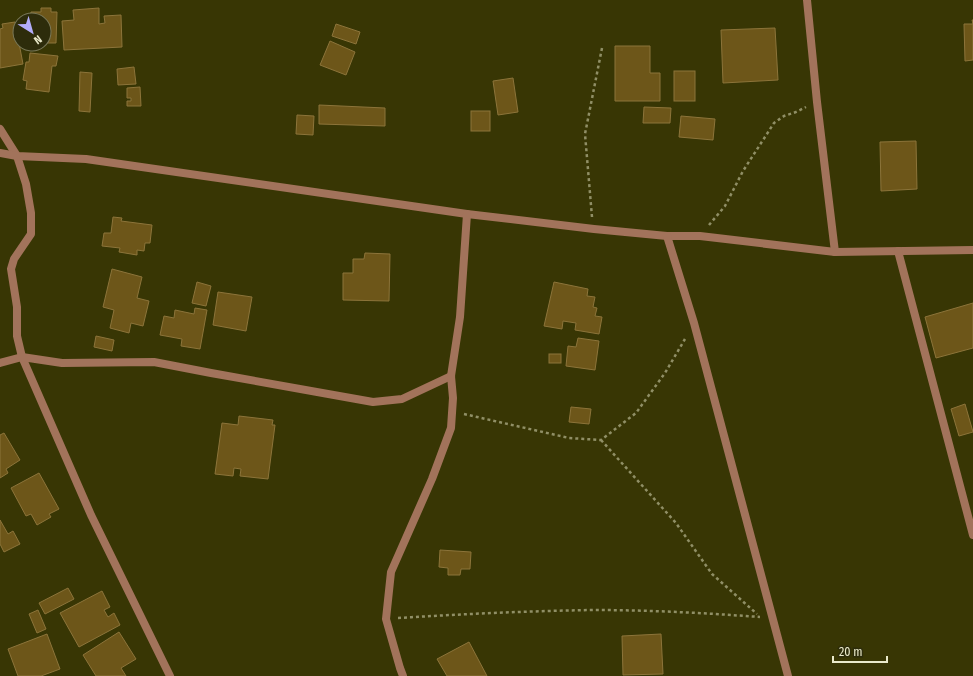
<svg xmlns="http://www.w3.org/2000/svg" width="973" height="676" font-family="'Fira Sans Condensed',sans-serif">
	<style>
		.building { fill: #6d5619; stroke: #8c743a }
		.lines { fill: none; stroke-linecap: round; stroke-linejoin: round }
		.path { stroke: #908f66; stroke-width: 2.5; stroke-dasharray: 3 3; stroke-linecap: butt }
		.minor { stroke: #a2735b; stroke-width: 8 }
	</style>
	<rect width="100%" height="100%" fill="#383604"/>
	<g class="building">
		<path d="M41,8H51V12H57L56,43H44V20H30L31,12H41Z"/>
		<path d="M99,8V24L105,23L104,16L121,15L122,47L64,50L62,21L74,20L73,10Z"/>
		<path d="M972,20H973V60L965,61L964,24H973Z"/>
		<path d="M15,22L23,64L0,68V29L3,28L2,24Z"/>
		<path d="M336,24L360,32L356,44L332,36Z"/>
		<path d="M775,28L778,80L723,83L721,30Z"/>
		<path d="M330,41L355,52L346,75L320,65Z"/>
		<path d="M615,46H650V73H660V101H615Z"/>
		<path d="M30,53L58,56L56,66H52L49,92L26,89L27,81L23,80L26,62H29Z"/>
		<path d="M134,67L136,84L118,85L117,69Z"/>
		<rect x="674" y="71" width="21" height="30"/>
		<path d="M80,72L92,73L90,112L79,111Z"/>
		<path d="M513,78L518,112L498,115L493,81Z"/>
		<path d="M140,87L141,106H127V101H131V98H127V88Z"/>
		<path d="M319,105L385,108V126L319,124Z"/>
		<path d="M644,107L671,108L670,123H643Z"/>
		<rect x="471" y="111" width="19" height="20"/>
		<path d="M297,115L314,116L313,135L296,134Z"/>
		<path d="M681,116L715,119L713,140L679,137Z"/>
		<path d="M916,141L917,189L881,191L880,142Z"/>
		<path d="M113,217L122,218L121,221L152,225L150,243H145L144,251L137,250V255L119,252L120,248L102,246L104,233H111Z"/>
		<path d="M365,253L390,254L389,301L343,300V273H353V259H364Z"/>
		<path d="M112,269L142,277L137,298L149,301L143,326L131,323L129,333L110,328L114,310L103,307Z"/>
		<path d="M197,282L211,286L206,306L192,303Z"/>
		<path d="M554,282L588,289L587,296L595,297L593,307L597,308L595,316L602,317L599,334L575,330L576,323L563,321L562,329L544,326Z"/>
		<path d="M218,292L252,297L246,331L213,325Z"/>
		<path d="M973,303V348L936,358L925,317Z"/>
		<path d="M195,308L207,310L200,349L181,346L182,339L160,335L164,316L174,318L175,310L194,314Z"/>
		<path d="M96,336L114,340L112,351L94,347Z"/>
		<path d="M578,338L599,341L595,370L566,366L568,346L576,347Z"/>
		<rect x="549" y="354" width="12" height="9"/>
		<path d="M965,404L973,432L959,436L951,409Z"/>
		<path d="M571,407L591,409L589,424L569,422Z"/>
		<path d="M239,416L273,420L272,425H275L268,479L240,476L241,469L234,468L233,476L215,474L222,423L238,425Z"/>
		<path d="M4,433L20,460L6,469L8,473L0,478V435Z"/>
		<path d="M39,473L59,509L49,514L51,517L37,525L31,514L26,516L11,488Z"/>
		<path d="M0,520L8,534L13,531L20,544L4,552L0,544Z"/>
		<path d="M440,550L471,552L470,569H461L460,575H448V568L439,567Z"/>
		<path d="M68,588L74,599L45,614L39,603Z"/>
		<path d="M102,591L110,607L104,610L108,617L114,613L120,625L79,647L60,613Z"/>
		<path d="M38,610L46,629L37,633L29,614Z"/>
		<path d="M119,632L136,659L121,668L126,676H96L83,655Z"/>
		<path d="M47,634L60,669L41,676H18L8,649Z"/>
		<path d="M661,634L663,674L623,675L622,636Z"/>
		<path d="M469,642L487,676H447L437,659Z"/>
	</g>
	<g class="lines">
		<g class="path">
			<path d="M592,217L585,134L602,48"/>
			<path d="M709,225L725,206L743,171L774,123L784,116L796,112L806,107"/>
			<path d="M464,414L569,438L601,440L636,413L665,373L685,339"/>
			<path d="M601,440L676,523L712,574L757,614"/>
			<path d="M398,618C463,614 528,611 594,610C649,610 705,613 760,617"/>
		</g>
		<g class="minor">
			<path d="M807,0L817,102L835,252"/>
			<path d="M0,129L17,156L26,184L31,213V234L14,259L11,269L17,307V336L22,357L91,515L170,676"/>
			<path d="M0,153L17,156L86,159L467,214L594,229L667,236H700L835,252L973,250"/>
			<path d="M667,236L694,323L788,676"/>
			<path d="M898,251L973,535"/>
			<path d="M0,363L22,357L62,363L154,362L211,373L373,402L402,399L451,376"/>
			<path d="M403,676L400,668L386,619L391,572L432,479L451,428L453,398L451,376L460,317L467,214"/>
		</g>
	</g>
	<g transform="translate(32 32) rotate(143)"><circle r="19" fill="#2d2c0b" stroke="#797858"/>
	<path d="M0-3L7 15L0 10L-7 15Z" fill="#b3adf9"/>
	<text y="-6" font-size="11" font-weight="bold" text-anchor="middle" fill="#eaeacb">N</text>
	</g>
	<path d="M833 656v6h54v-6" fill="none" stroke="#eaeacb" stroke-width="2"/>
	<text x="839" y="656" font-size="12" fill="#eaeacb" stroke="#2d2c0b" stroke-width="3" paint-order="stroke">20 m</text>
</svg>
